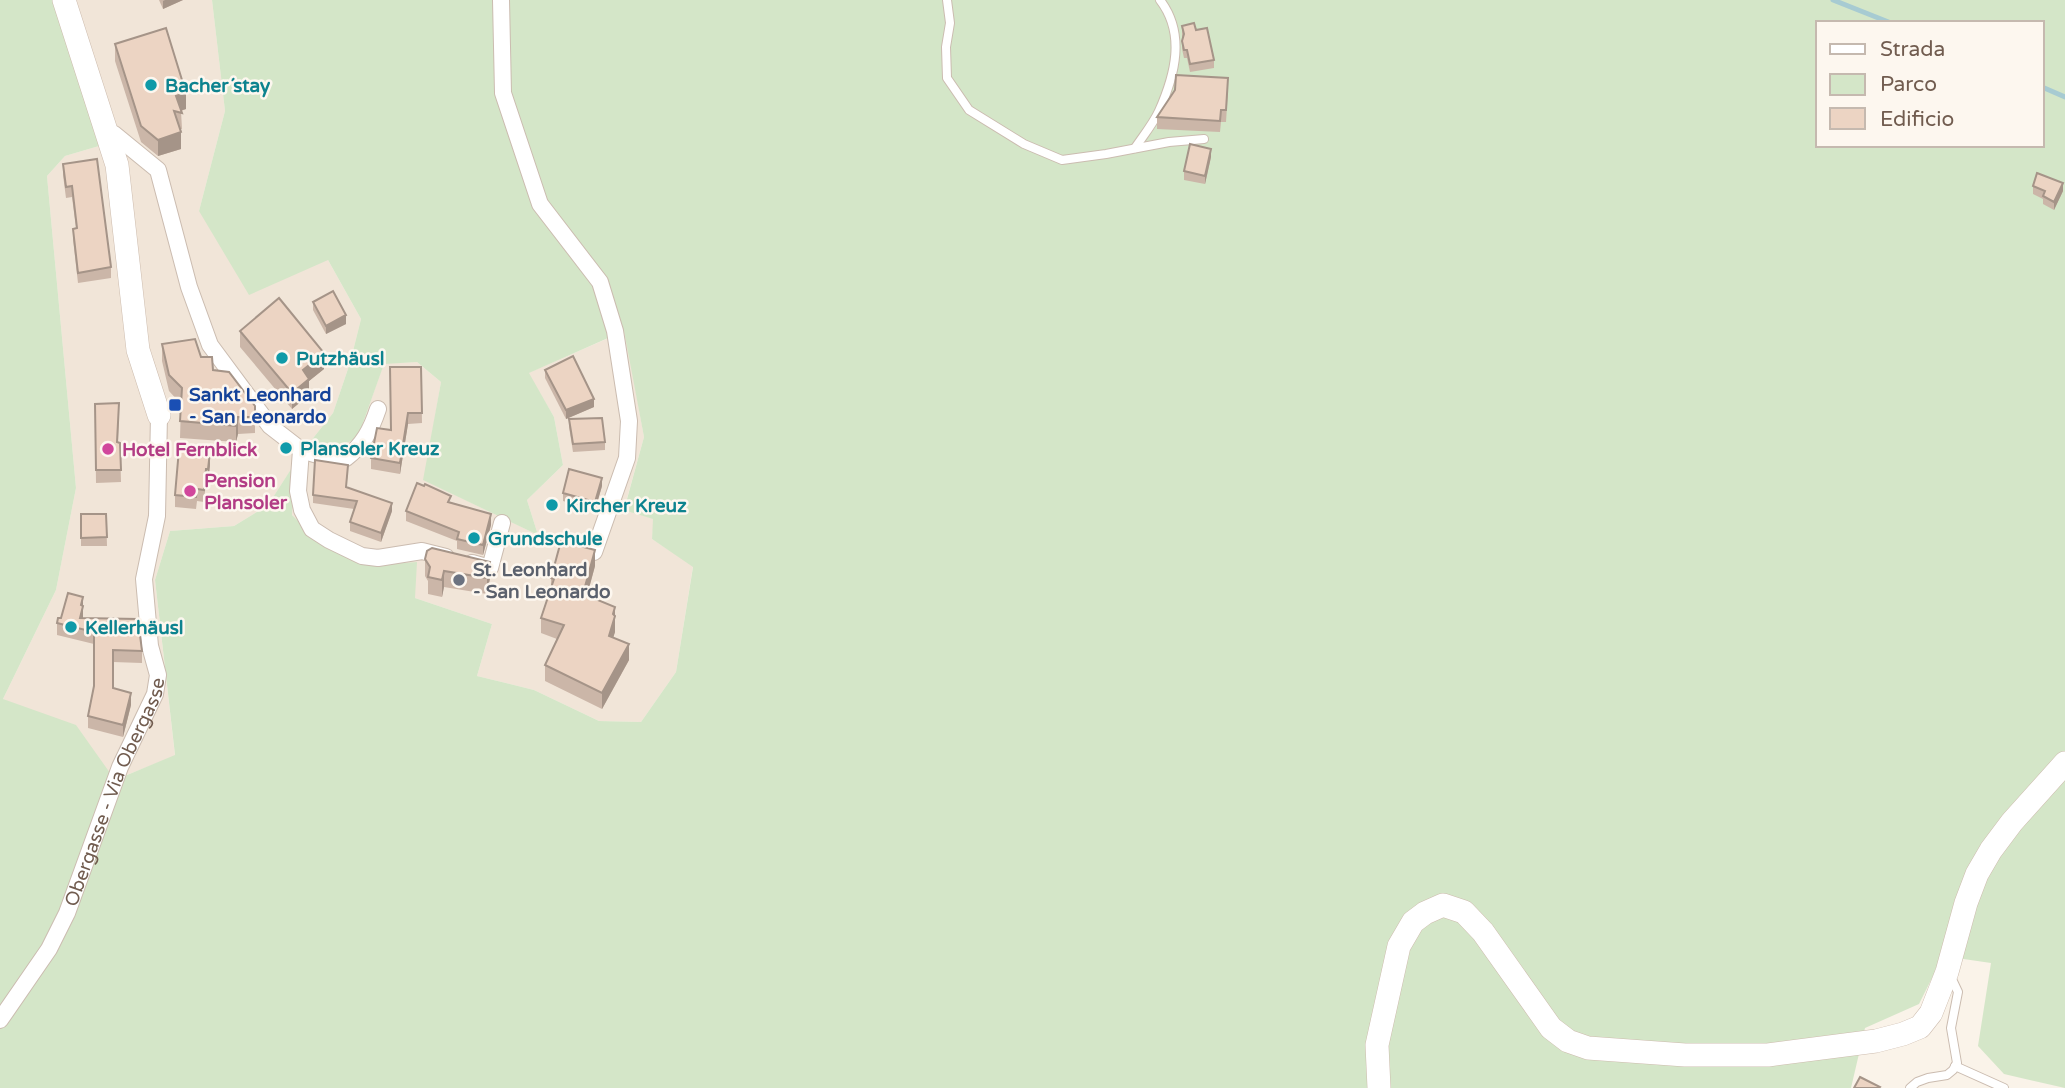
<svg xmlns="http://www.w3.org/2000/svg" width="2065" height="1088" font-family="'Varela Round',sans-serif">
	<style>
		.residential { fill: #f1e5d8 }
		.green { fill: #d4e6c8; fill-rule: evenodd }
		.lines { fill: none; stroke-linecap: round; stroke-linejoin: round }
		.stream { stroke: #a7cbd2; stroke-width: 5 }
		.lane-casing { stroke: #cbbcb0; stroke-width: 10 }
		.street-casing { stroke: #cbbcb0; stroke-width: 18 }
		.secondary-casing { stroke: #cdbcae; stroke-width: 24 }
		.lane { stroke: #fff; stroke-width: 8 }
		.street { stroke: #fff; stroke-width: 16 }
		.secondary { stroke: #fff; stroke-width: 23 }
		.wall { fill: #cbb6a8 }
		.shaded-wall { fill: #a59488 }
		.building { fill: #ecd4c3; stroke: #a59488; stroke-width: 2 }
		.culture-dot { fill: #0f9aa8; stroke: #fdf7ef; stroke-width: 2.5 }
		.transit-dot { fill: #1a4fb4; stroke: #fdf7ef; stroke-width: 2.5 }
		.hotel-dot { fill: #d1479c; stroke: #fdf7ef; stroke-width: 2.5 }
		.worship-dot { fill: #6b7280; stroke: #fdf7ef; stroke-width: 2.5 }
		.labels { text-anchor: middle; stroke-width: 5; stroke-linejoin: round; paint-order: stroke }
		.culture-label { font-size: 19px; font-weight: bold; fill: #0d838f; stroke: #fdf7ef; text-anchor: start }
		.transit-label { font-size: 19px; font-weight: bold; fill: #164399; stroke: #fdf7ef; text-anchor: start }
		.hotel-label { font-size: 19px; font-weight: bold; fill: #b23c85; stroke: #fdf7ef; text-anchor: start }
		.worship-label { font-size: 19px; font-weight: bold; fill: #5b616d; stroke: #fdf7ef; text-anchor: start }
		.street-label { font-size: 19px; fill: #715c4f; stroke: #fdf7ef }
	</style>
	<rect width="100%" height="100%" fill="#faf3e9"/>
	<path class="residential" d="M69,0H212L225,111L199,211L328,260L361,319L350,363L333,413L310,442L358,437L384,363L417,362L441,382L424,480L538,535L527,500L563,465L554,417L528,373L625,331L644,437L624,509L654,519L652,539L693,566L676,672L641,722L599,721L534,690L477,676L492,624L415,598L376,565L323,545L292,515L294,465L268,505L234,526L170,531L155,580L175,756L114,780L3,699L56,590L76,488L47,176L65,156L99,146Z"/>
	<path class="green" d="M0,0H69L99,146L65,156L47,176L76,488L56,590L3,699L76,725L115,780L175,755L155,580L170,531L234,526L268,505L295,463L292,515L323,545L376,565L417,562L415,598L492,624L477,676L534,690L599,721L641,722L676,672L693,567L652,539L653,519L624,510L644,437L624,331L529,373L554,417L563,465L527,500L538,535L423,480L441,382L417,362L384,364L358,437L334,450L310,442L333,413L350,363L361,319L328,260L249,295L199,211L225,111L212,0H2065V1088L2004,1074L1978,1046L1991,963L1943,956L1919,1004L1865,1028L1851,1088H0ZM1818,23H2042V145H1818Z"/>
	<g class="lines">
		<g class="stream">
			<path d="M1833,0L1891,23"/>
			<path d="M2042,87L2065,97"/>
		</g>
		<defs>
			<g id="lane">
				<path d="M947,0L950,23L946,47L947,78L969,110L1024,144L1062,160L1106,154L1169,142L1204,139"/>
				<path d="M1135,148C1143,136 1153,124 1159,111C1175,75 1186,34 1160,0"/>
				<path d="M1955,1066L2004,1088"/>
				<path d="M1910,1088L1917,1082L1928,1078L1947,1075L1953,1070L1957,1063L1951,1028L1958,992L1950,975"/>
			</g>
			<g id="street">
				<path d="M501,0L503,93L540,204L600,282L615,331L629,421L627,458L594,552"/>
				<path d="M105,133L114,134L158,170L189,287L210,345L270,426L301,450L328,458H346C363,445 371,430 378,409"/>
				<path d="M301,450L298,491L302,510L312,529L329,540L362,556L378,558L422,551L446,557"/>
				<path d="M472,563L490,568L502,523"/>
				<path id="s1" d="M0,1020L49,949L67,913L120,767L155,694L158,675L150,646L144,579L157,516L159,415"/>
			</g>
			<g id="secondary">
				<path d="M64,0L117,165L138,350L159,415"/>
				<path d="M1379,1088L1377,1045L1399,946L1413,922L1425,913L1443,905L1464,912L1483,932L1551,1028L1568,1041L1588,1048L1685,1055H1768L1876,1041L1903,1034L1920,1027L1931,1013L1947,972L1966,903L1977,874L1991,850L2012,822L2065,763"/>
			</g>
		</defs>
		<use href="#lane" class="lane-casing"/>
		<use href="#street" class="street-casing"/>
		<use href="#secondary" class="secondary-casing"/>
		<use href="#lane" class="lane"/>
		<use href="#street" class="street"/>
		<use href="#secondary" class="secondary"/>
	</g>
	<g class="wall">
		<path d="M159,0H183L163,9Z"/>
		<path d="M1182,26L1196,30L1214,60V68L1190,72L1187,58H1184L1182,49Z"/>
		<path d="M115,44L186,109L181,111L182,129H180L181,149L158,156L141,142L115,61Z"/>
		<path d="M1228,90L1226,122H1221L1220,132L1157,129V117Z"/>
		<path d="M1211,157L1205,184L1184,180V171Z"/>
		<path d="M63,164L111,267V278L78,283L73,239V229L76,228L72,197L66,198L63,175Z"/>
		<path d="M2033,186L2063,191L2054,210L2043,204V199L2033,194Z"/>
		<path d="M313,302L346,324L326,334L313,310Z"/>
		<path d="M240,331L324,369L309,381V395L292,409L240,347Z"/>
		<path d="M162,344L201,357L255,417V433L238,434L236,442L180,438L181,404L169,391L162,361Z"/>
		<path d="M421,367L422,423L408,424L400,474L371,469V458L391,430Z"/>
		<path d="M545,370L594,407L566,419L545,378Z"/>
		<path d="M95,404L119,416L118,442L120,443L121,482L96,483Z"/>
		<path d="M569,419L605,442V450L573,452L569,427Z"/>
		<path d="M210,465L208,482L206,481L204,502L197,501L196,509L175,507V495Z"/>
		<path d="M348,474L346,487L392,511L381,542L350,531V522L354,509L313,503V495Z"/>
		<path d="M602,486L595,510L563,501V493Z"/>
		<path d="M451,502L491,525L483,555L457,549V541L406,521V511Z"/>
		<path d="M81,514H106L107,546H81Z"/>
		<path d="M425,559L490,578L487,594L444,587L442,597L428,594V581L425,576Z"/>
		<path d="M595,566L587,596L615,607V632L613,637L629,660L602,709L545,681V665L557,639L541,633V618L551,589V578Z"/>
		<path d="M61,618H83L142,651V663L113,662V688L131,705L123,737L88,728V716L94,686V644L57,635V623Z"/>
	</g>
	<g class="shaded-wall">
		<path d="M165,0H183L163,9V1Z"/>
		<path d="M186,93V109L176,112V96Z"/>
		<path d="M181,132V149L158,156V140Z"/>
		<path d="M1211,149V157L1205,184V176Z"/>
		<path d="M2063,183V191L2054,210V202Z"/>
		<path d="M346,315V324L326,334V326Z"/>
		<path d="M324,353V369L309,381V395L292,409V393L303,370Z"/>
		<path d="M594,399V407L566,419V410Z"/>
		<path d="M408,413V424L400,474V463Z"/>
		<path d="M238,417V434L236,442V426Z"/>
		<path d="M210,452V465L208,482V469Z"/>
		<path d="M602,478V486L595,510V502Z"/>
		<path d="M392,503V511L381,542V533Z"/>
		<path d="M491,514V525L483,555V545Z"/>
		<path d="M595,550V566L583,610V594Z"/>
		<path d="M490,562V578L487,594V578Z"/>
		<path d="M444,571V587L442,597V580Z"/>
		<path d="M83,597V618L80,630L81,605Z"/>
		<path d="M615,607V632L609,651V636Z"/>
		<path d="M629,644V660L602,709V693Z"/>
		<path d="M131,693V705L123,737V725Z"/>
	</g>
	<g class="building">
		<path d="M1194,23L1196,30L1207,28L1214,60L1190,64L1187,50H1184L1182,41L1184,34L1182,26Z"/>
		<path d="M166,28L186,93L176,96L182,113L174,111L181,132L158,140L141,126L115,44Z"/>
		<path d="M1176,75L1228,78L1226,110H1221L1220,121L1157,117L1175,90Z"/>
		<path d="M1190,144L1211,149L1205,176L1184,171Z"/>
		<path d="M97,159L111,267L78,273L73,229L77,228L72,186L66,187L63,164Z"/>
		<path d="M2037,173L2063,183L2054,202L2043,196L2045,191L2033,186Z"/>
		<path d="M333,291L346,315L326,326L313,302Z"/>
		<path d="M279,298L324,353L303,370L309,379L292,393L240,331Z"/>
		<path d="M195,339L201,357H212L213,370L229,372L255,406V417H238L236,426L180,421L182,388L169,375L162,344Z"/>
		<path d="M573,356L594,399L566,410L545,370Z"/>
		<path d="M390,367H421L422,413H408L400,463L371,458L377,428L391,430Z"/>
		<path d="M119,403L117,442L120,443L121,470H96L95,404Z"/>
		<path d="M602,418L605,442L573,444L569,419Z"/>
		<path d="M179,449L210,452L208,469H206L204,490L197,489L196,497L175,495Z"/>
		<path d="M315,460L348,465L346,487L392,503L381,533L350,522L357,501L313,495Z"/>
		<path d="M569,469L602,478L595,502L563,493Z"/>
		<path d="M417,483L424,486L425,484L451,496L448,502L491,514L483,545L457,539L459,532L406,511Z"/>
		<path d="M81,514H106L107,537L81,538Z"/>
		<path d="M561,541L595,550L583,594L615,607L613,614L615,616L609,636L629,644L602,693L545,665L564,625L541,618L554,579L551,578Z"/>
		<path d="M432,548L490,562L487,578L444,571L442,580L428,577L430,567L425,559L427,551Z"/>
		<path d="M68,593L83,597L81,605L83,606L80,618L138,619L142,651L113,650V688L131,693L123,725L88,716L94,686V632L57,623L58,618H61Z"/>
		<path d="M1860,1077L1880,1087L1879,1088H1854Z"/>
	</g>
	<g class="culture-dot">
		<circle cx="151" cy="85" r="7"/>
		<circle cx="282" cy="358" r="7"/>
		<circle cx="286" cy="448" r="7"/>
		<circle cx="552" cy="505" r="7"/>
		<circle cx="474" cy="538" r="7"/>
		<circle cx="71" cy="627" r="7"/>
	</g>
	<rect class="transit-dot" x="168" y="398" width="14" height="14" rx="3.5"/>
	<g class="hotel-dot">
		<circle cx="108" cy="449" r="7"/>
		<circle cx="190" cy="491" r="7"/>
	</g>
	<circle class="worship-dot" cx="459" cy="580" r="7"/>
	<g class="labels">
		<g class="culture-label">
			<text x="165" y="92">Bacher´stay</text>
			<text x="296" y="365">Putzhäusl</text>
			<text x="300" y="455">Plansoler Kreuz</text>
			<text x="566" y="512">Kircher Kreuz</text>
			<text x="488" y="545">Grundschule</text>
			<text x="85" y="634">Kellerhäusl</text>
		</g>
		<g class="transit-label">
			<text x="189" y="401">Sankt Leonhard<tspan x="189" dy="22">- San Leonardo</tspan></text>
		</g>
		<g class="hotel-label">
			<text x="122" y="456">Hotel Fernblick</text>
			<text x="204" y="487">Pension<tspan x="204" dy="22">Plansoler</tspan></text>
		</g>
		<g class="worship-label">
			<text x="473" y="576">St. Leonhard<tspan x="473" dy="22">- San Leonardo</tspan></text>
		</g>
		<g class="street-label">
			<text dy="7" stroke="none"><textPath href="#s1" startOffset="257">Obergasse - Via Obergasse</textPath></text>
		</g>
	</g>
	<rect x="1816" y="21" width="228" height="126" fill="#fdf7ef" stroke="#c5b9af" stroke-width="2"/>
	<rect x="1830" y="44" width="35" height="10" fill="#ffffff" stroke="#c5b9af" stroke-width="2"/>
	<text x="1880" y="56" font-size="21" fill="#715c4f">Strada</text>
	<rect x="1830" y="74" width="35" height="21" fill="#d4e6c8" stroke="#c5b9af" stroke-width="2"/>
	<text x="1880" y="91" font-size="21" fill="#715c4f">Parco</text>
	<rect x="1830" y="108" width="35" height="21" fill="#ecd4c3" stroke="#c5b9af" stroke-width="2"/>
	<text x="1880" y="126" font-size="21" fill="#715c4f">Edificio</text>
</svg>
